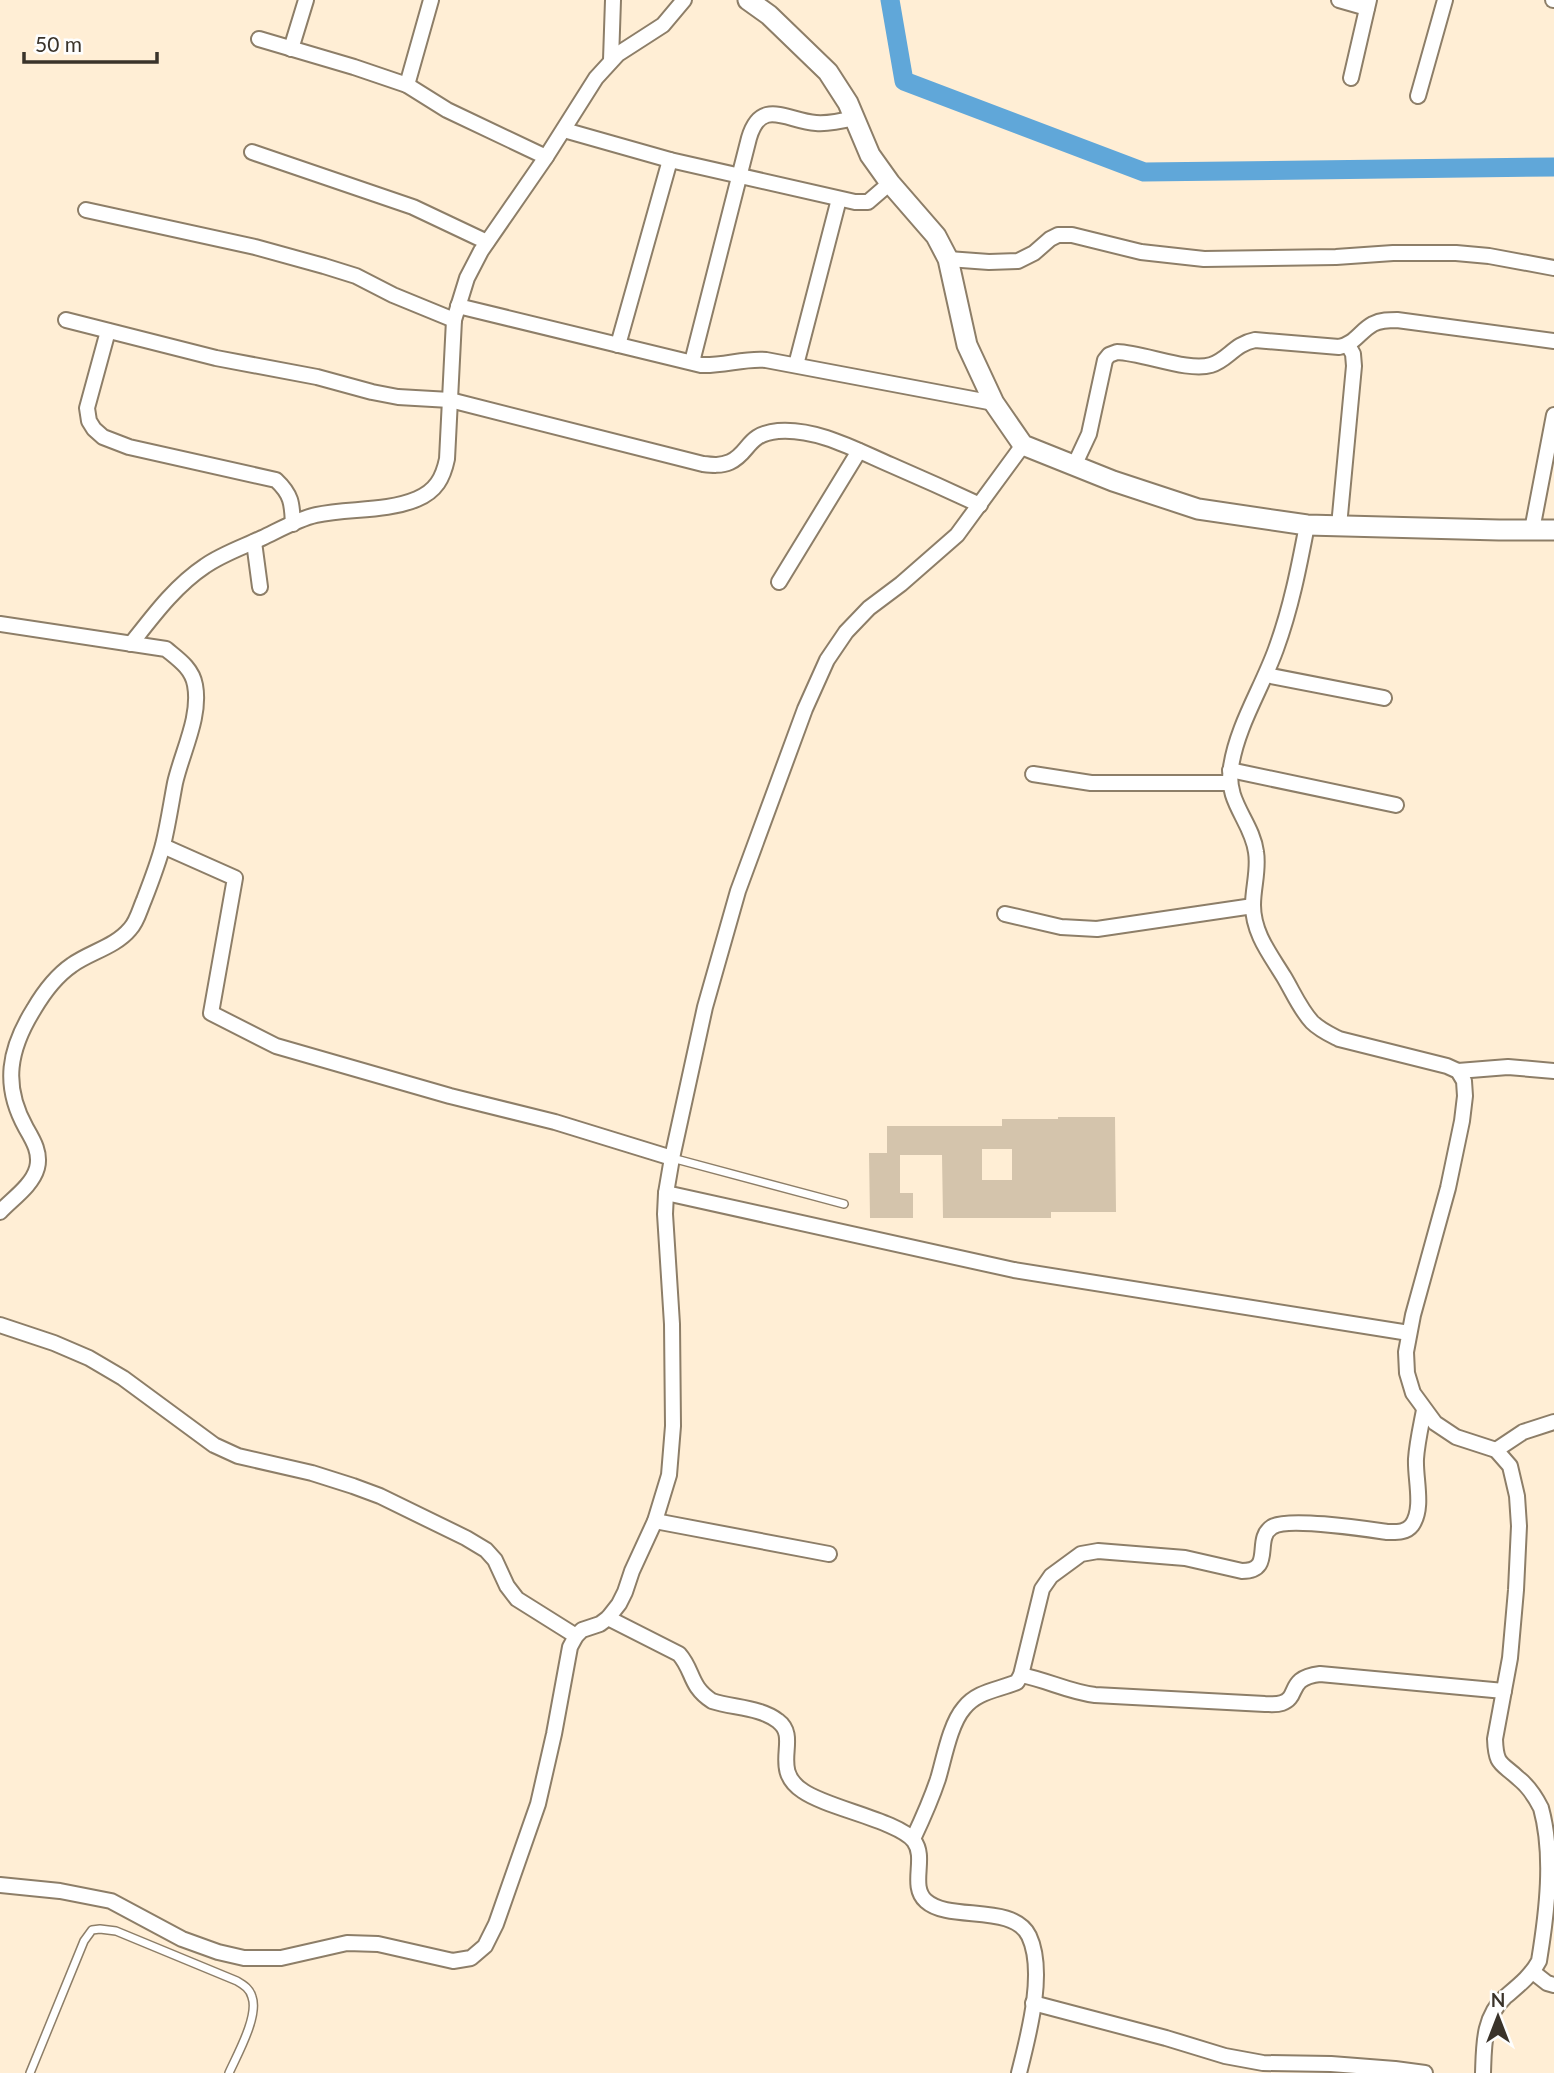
<svg xmlns="http://www.w3.org/2000/svg" width="1554" height="2073" font-family="Lato,sans-serif">
	<style>
		.lines { fill: none; stroke-linecap: round; stroke-linejoin: round }
		.canal { stroke: #60a7d9; stroke-width: 19 }
		.building { fill: #d4c4ac; fill-rule: evenodd }
		.lane-casing { stroke: #8d7e68; stroke-width: 10 }
		.street-casing { stroke: #8d7e68; stroke-width: 18 }
		.secondary-casing { stroke: #8d7e68; stroke-width: 23 }
		.lane { stroke: #fff; stroke-width: 7 }
		.street { stroke: #fff; stroke-width: 14 }
		.secondary { stroke: #fff; stroke-width: 19 }
	</style>
	<rect width="100%" height="100%" fill="#ffeed5"/>
	<g class="lines">
		<path class="canal" d="M890,0L904,81L1144,172L1554,167"/>
	</g>
	<path class="building" d="M1058,1117H1115L1116,1212H1051V1218H943L942,1155H900V1193H913V1218H870L869,1153H887V1126H1002V1119H1058ZM982,1149H1012V1180H982Z"/>
	<g class="lines">
		<defs>
			<g id="lane">
				<path d="M672,1158L844,1204"/>
				<path d="M30,2073L84,1941L92,1930L100,1929L116,1931L237,1981C244,1985 250,1989 252,1997C259,2016 237,2055 229,2073"/>
			</g>
			<g id="street">
				<path d="M1339,0L1367,8"/>
				<path d="M1553,0H1554"/>
				<path d="M259,39L354,67L407,85L447,110L546,157"/>
				<path d="M291,49L306,0"/>
				<path d="M611,60L613,0"/>
				<path d="M1351,78L1369,0"/>
				<path d="M407,85L431,0"/>
				<path d="M1418,96L1445,0"/>
				<path d="M564,130L670,160L855,202H868L890,183"/>
				<path d="M252,152L413,207L487,242"/>
				<path d="M86,210L255,247L324,266L356,276L393,295L454,320"/>
				<path d="M948,259L989,262L1018,261L1034,253L1050,239L1058,235H1072L1141,252L1204,259L1336,257L1393,253H1456L1489,256L1554,268"/>
				<path d="M458,306L701,365C724,366 744,358 766,360L994,403"/>
				<path d="M66,320L216,358L317,377L372,392L398,397L450,400L703,464C712,465 721,466 730,462C750,453 746,434 778,431C817,428 856,450 891,465C921,478 950,491 980,505"/>
				<path d="M108,331L87,408L89,421L94,429L103,437L129,447L276,480C292,495 292,504 293,524"/>
				<path d="M618,345L670,160"/>
				<path d="M692,362L749,138C761,97 787,121 816,123C829,124 842,121 854,118"/>
				<path d="M796,365L839,199"/>
				<path d="M1074,466L1089,434L1105,360L1109,355L1117,352C1144,353 1188,372 1211,365C1228,360 1234,344 1255,340L1339,347C1355,344 1360,331 1373,324C1381,320 1389,320 1397,320L1554,341"/>
				<path d="M1307,525C1299,567 1291,608 1276,649C1262,688 1237,726 1231,767C1225,802 1252,821 1256,852C1259,870 1253,887 1253,905C1253,933 1270,954 1284,977C1293,992 1300,1009 1312,1022C1320,1030 1329,1034 1339,1039L1447,1066L1458,1071L1464,1081L1465,1096L1462,1121L1448,1188L1413,1315L1406,1352L1407,1373L1413,1393L1435,1423L1456,1437L1496,1450L1510,1466L1517,1496L1519,1526L1516,1590L1510,1658L1495,1739C1496,1766 1501,1762 1518,1778C1527,1785 1536,1798 1541,1808C1554,1855 1547,1912 1539,1961C1531,1976 1518,1986 1505,1997C1483,2017 1484,2045 1483,2073"/>
				<path d="M1339,526L1354,366L1353,354L1348,345"/>
				<path d="M1532,530L1554,415"/>
				<path d="M254,542L260,587"/>
				<path d="M779,582L859,451"/>
				<path d="M0,624L166,649C178,659 192,668 195,685C201,717 182,752 175,783C171,804 168,825 163,845C158,864 151,882 144,900C140,909 137,922 130,929C115,947 90,952 72,965C56,976 44,992 34,1009C9,1049 2,1085 26,1128C33,1140 41,1153 37,1168C32,1186 12,1199 0,1212"/>
				<path d="M131,644C153,616 175,586 205,566C222,554 243,547 262,538C279,530 298,519 316,515C349,508 386,512 417,499C436,491 443,478 447,459L454,320L467,278L481,251L546,157L596,78L618,54L663,25L684,0"/>
				<path d="M1266,675L1384,698"/>
				<path d="M1230,770L1396,805"/>
				<path d="M1033,774L1091,783H1230"/>
				<path d="M163,846L235,878L211,1013L276,1046L450,1096L555,1122L672,1158"/>
				<path d="M1005,914L1061,927L1097,929L1253,906"/>
				<path d="M1458,1071L1508,1067L1554,1071"/>
				<path d="M666,1193L1014,1270L1409,1333"/>
				<path d="M0,1325L54,1343L89,1358L123,1378L214,1445L238,1456L312,1473L353,1486L380,1496L466,1538L486,1550L495,1560L507,1586L517,1599L576,1636"/>
				<path d="M1496,1450L1523,1432L1554,1422"/>
				<path d="M655,1521L829,1554"/>
				<path d="M608,1618L679,1654C694,1671 689,1686 712,1701C733,1708 760,1707 778,1721C801,1738 769,1769 803,1791C827,1808 899,1821 914,1841C927,1858 909,1886 926,1901C949,1922 1013,1903 1029,1936C1046,1972 1028,2037 1019,2073"/>
				<path d="M1021,1675C1047,1680 1069,1692 1095,1695L1265,1704C1270,1704 1276,1705 1282,1703C1300,1697 1286,1678 1320,1674L1504,1691"/>
				<path d="M913,1839C922,1820 931,1800 938,1779C944,1759 950,1724 964,1708C977,1691 999,1690 1017,1682L1021,1675L1042,1589L1051,1576L1081,1554L1098,1551L1185,1558L1242,1571C1275,1571 1253,1539 1272,1527C1287,1517 1366,1529 1387,1532C1396,1532 1406,1533 1412,1525C1424,1508 1415,1479 1416,1459C1417,1443 1421,1426 1424,1410"/>
				<path d="M0,1885L60,1891L111,1901L182,1939L218,1952L244,1958H281L347,1943L378,1944L453,1961L471,1958L485,1946L496,1924L538,1804L554,1734L570,1647L576,1636L582,1630L600,1624L608,1618L619,1604L625,1592L632,1571L655,1521L669,1475L673,1426L672,1324L665,1214L666,1193L672,1158L705,1007L738,891L805,709L827,660L846,632L869,608L901,584L957,535L1023,445"/>
				<path d="M1533,1972L1547,1983L1554,1985"/>
				<path d="M1033,2003L1166,2038L1225,2056L1263,2063L1331,2064L1395,2069L1425,2073"/>
			</g>
			<path id="secondary" d="M748,0L769,15L828,72L848,103L870,155L890,183L936,236L948,259L967,345L994,403L1023,445L1113,481L1198,509L1307,525L1499,530H1554"/>
		</defs>
		<use href="#lane" class="lane-casing"/>
		<use href="#street" class="street-casing"/>
		<use href="#secondary" class="secondary-casing"/>
		<use href="#lane" class="lane"/>
		<use href="#street" class="street"/>
		<use href="#secondary" class="secondary"/>
	</g>
	<g transform="translate(1498 2017)" stroke="#fefefe" stroke-width="5" paint-order="stroke">
	<path d="M0-5L12 26L0 18L-12 26Z" fill="#3a332a"/>
	<text y="-10" font-size="19" font-weight="bold" text-anchor="middle" fill="#3a332a">N</text>
	</g>
	<path d="M24 52v10h133v-10" fill="none" stroke="#3a332a" stroke-width="3.5"/>
	<text x="35" y="52" font-size="21" fill="#3a332a" stroke="#fefefe" stroke-width="5" paint-order="stroke">50 m</text>
</svg>
